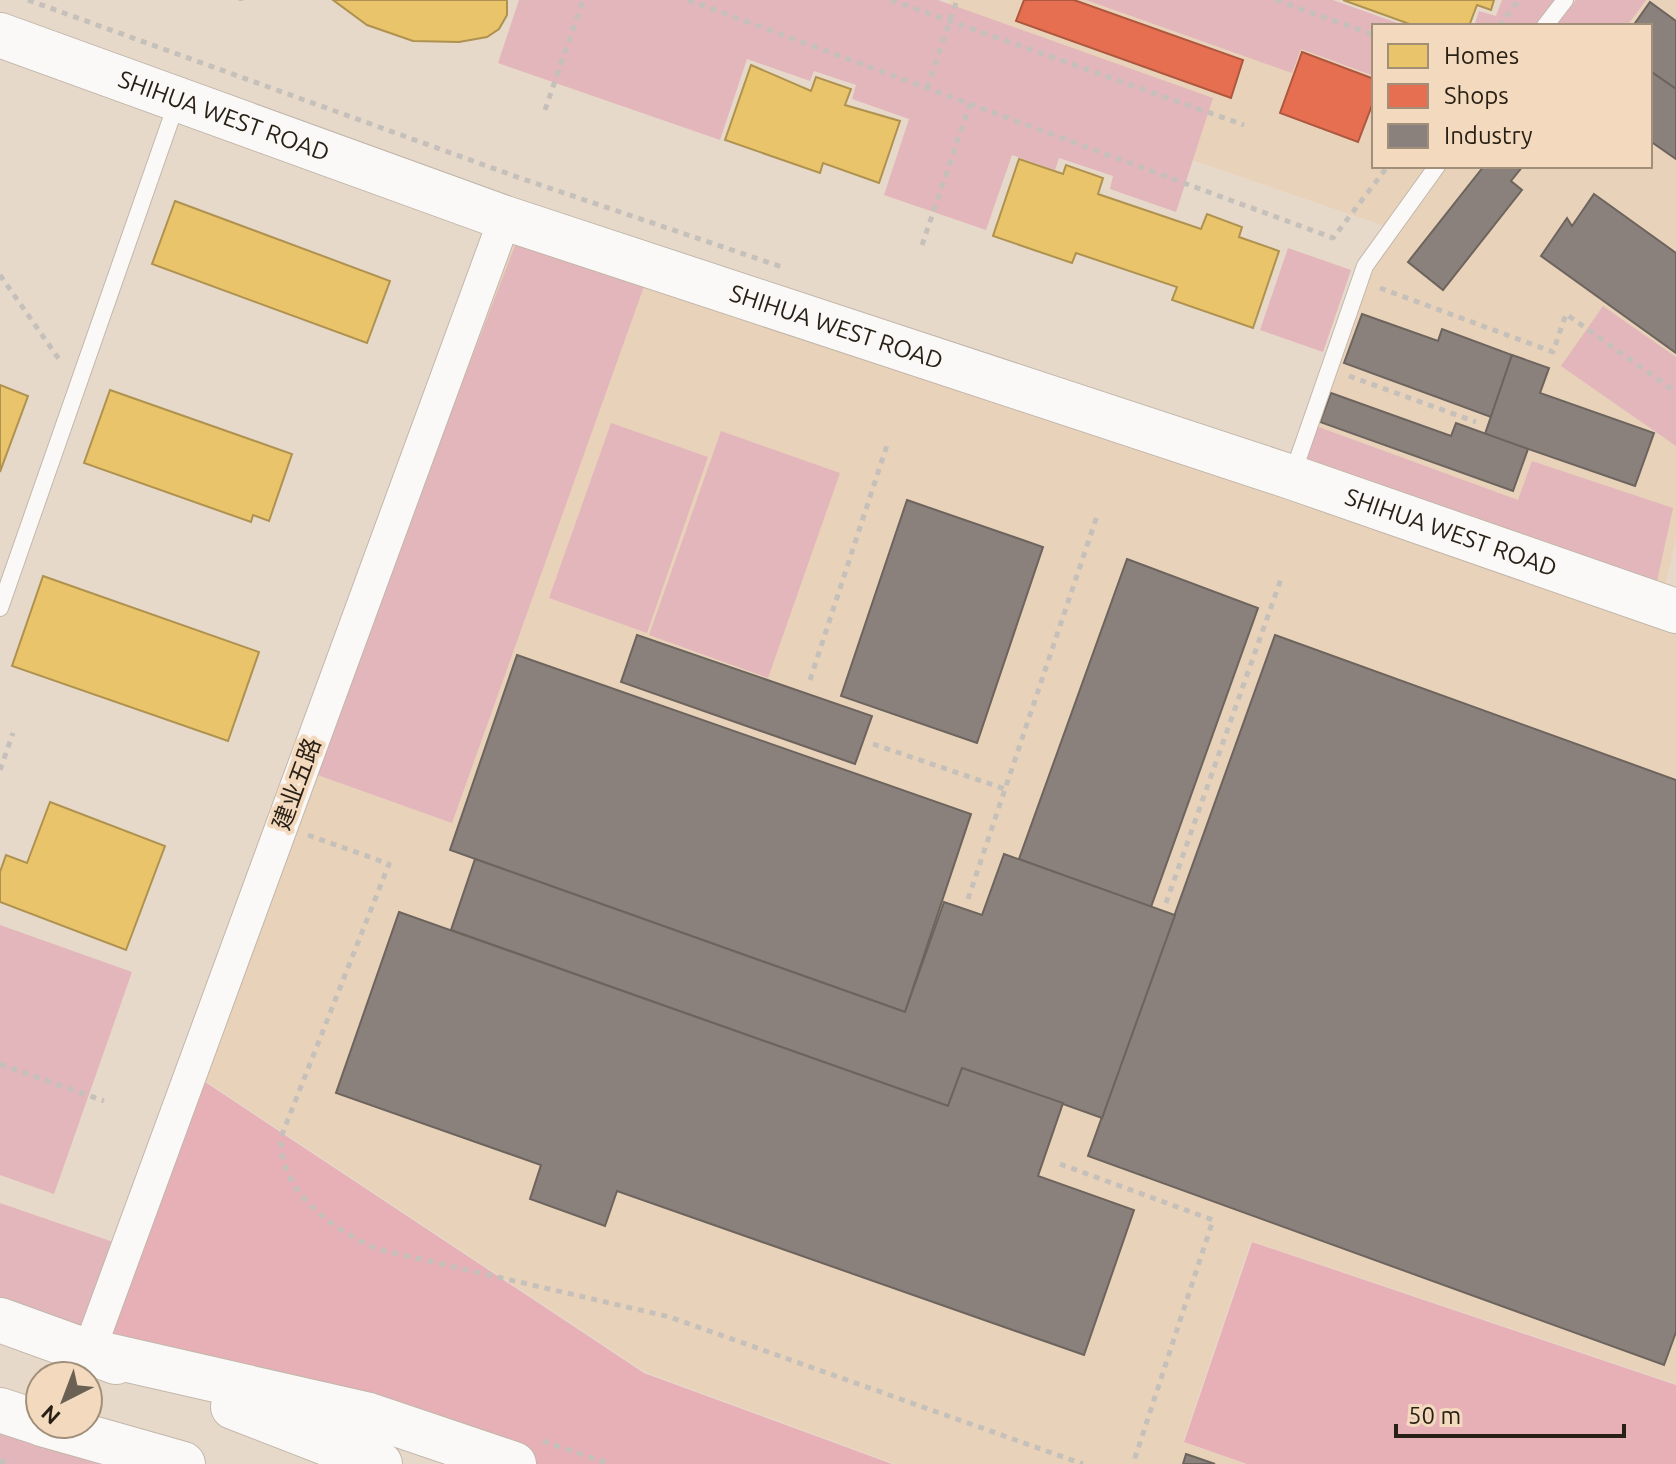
<svg xmlns="http://www.w3.org/2000/svg" width="1676" height="1464" font-family="Ubuntu,'Noto Sans SC',sans-serif">
	<style>
		.built { fill: #e9d2ba }
		.green { fill: #e2b6ba }
		.forest { fill: #e6b0b6 }
		.homes { fill: #e9c46a; stroke: #af9250; stroke-width: 2 }
		.shops { fill: #e76f51; stroke: #ae573f; stroke-width: 2 }
		.industry { fill: #8a817c; stroke: #6d645d; stroke-width: 2 }
		.lines { fill: none; stroke-linecap: round; stroke-linejoin: round }
		.service-casing { stroke: #c2b7ab; stroke-width: 18 }
		.minor-casing { stroke: #c2b7ab; stroke-width: 34 }
		.secondary-casing { stroke: #c2b7ab; stroke-width: 46 }
		.primary-casing { stroke: #c2b7ab; stroke-width: 46 }
		.path { stroke: #c6c0bb; stroke-width: 5; stroke-dasharray: 6 6; stroke-linecap: butt }
		.service { stroke: #fbf9f7; stroke-width: 16 }
		.minor { stroke: #fbf9f7; stroke-width: 32 }
		.secondary { stroke: #fbf9f7; stroke-width: 44 }
		.primary { stroke: #fbf9f7; stroke-width: 44 }
		.labels { text-anchor: middle; stroke-width: 8; stroke-linejoin: round; paint-order: stroke }
		.street-label { font-size: 24px; fill: #281f15; stroke: #f3dabe }
	</style>
	<rect width="100%" height="100%" fill="#e7d9ca"/>
	<g class="built">
		<path d="M950,0H1214L1374,58V166H1434L1387,227L927,69Z"/>
		<path d="M1568,0H1676V538L1661,604L1294,476L1369,266L1441,166H1650V26H1548Z"/>
		<path d="M507,222L1676,617V1384L1251,1241L1183,1442L1246,1464H895L645,1372L195,1074Z"/>
	</g>
	<g class="green">
		<path d="M519,0H938L1213,98L1176,212L1110,189L1113,176L1059,158L1055,170L1012,155L986,230L884,195L909,119L852,99L856,85L814,71L810,81L747,59L720,140L498,63Z"/>
		<path d="M1086,0H1333L1406,26H1374V76L1301,49L1292,73Z"/>
		<path d="M1502,0H1554L1535,26H1474L1479,11L1496,16Z"/>
		<path d="M1576,0H1646L1627,26H1556Z"/>
		<path d="M519,235L647,278L452,823L312,773Z"/>
		<path d="M1288,248L1351,270L1323,352L1260,330Z"/>
		<path d="M1603,306L1676,357V446L1561,366Z"/>
		<path d="M611,423L708,457L647,633L549,598Z"/>
		<path d="M1316,426L1518,500L1532,461L1673,508L1654,595L1300,473Z"/>
		<path d="M721,431L840,473L768,678L649,635Z"/>
		<path d="M0,925L132,972L54,1194L0,1175Z"/>
		<path d="M0,1203L119,1244L86,1336L0,1306Z"/>
		<path d="M0,1418L124,1464H0Z"/>
	</g>
	<g class="forest">
		<path d="M193,1074L644,1373L892,1464H510L90,1351Z"/>
		<path d="M1252,1242L1676,1385V1464H1247L1184,1442Z"/>
	</g>
	<g class="homes">
		<path d="M333,0H507V15L499,29L487,37L459,42L413,41L367,25Z"/>
		<path d="M1343,0H1494L1491,10L1477,5L1469,26H1415Z"/>
		<path d="M751,65L811,91L816,77L851,89L845,105L900,121L879,183L823,163L820,173L725,140Z"/>
		<path d="M1019,159L1063,174L1066,165L1103,178L1098,194L1201,229L1207,214L1242,227L1239,237L1279,251L1253,328L1172,300L1177,287L1076,253L1072,263L993,236Z"/>
		<path d="M175,201L390,281L367,343L152,264Z"/>
		<path d="M0,385L28,396L0,472Z"/>
		<path d="M110,390L292,454L269,521L253,515L251,522L84,463Z"/>
		<path d="M43,576L259,652L228,741L12,666Z"/>
		<path d="M50,802L165,846L126,950L0,902V872L6,855L27,863Z"/>
	</g>
	<g class="shops">
		<path d="M1024,0H1074L1243,60L1231,98L1016,21Z"/>
		<path d="M1302,52L1374,79V100L1358,142L1280,113Z"/>
	</g>
	<g class="industry">
		<path d="M1650,2L1676,21V89L1650,71V26H1633Z"/>
		<path d="M1650,71L1676,89V159L1650,141Z"/>
		<path d="M1484,166H1523L1511,181L1522,190L1443,290L1408,262Z"/>
		<path d="M1594,194L1676,253V353L1541,256L1567,218L1572,226Z"/>
		<path d="M1362,314L1438,341L1442,329L1512,355L1491,417L1344,363Z"/>
		<path d="M1512,355L1549,368L1540,393L1654,433L1635,486L1485,434Z"/>
		<path d="M1331,393L1451,436L1456,423L1528,449L1513,491L1320,422Z"/>
		<path d="M907,500L1043,547L977,743L841,696Z"/>
		<path d="M1127,559L1258,608L1151,907L1019,859Z"/>
		<path d="M637,635L872,716L855,764L621,682Z"/>
		<path d="M1275,635L1676,780V1332L1664,1365L1088,1156Z"/>
		<path d="M517,655L971,814L905,1012L450,850Z"/>
		<path d="M1004,854L1175,915L1102,1118L962,1068L948,1106L451,930L475,859L905,1012L944,902L982,915Z"/>
		<path d="M399,912L948,1106L962,1068L1063,1103L1038,1176L1134,1210L1084,1355L617,1191L605,1226L530,1199L541,1165L336,1093Z"/>
		<path d="M1186,1454L1215,1464H1183Z"/>
	</g>
	<g class="lines">
		<defs>
			<g id="service">
				<path d="M1545,26L1565,0"/>
				<path d="M1292,476L1365,266L1437,166"/>
				<path d="M0,608L178,99"/>
			</g>
			<path id="minor" d="M89,1351L505,218"/>
			<g id="secondary">
				<path id="s1" d="M0,35L505,218L1291,477L1676,611"/>
			</g>
			<g id="primary">
				<path d="M0,1320L116,1362"/>
				<path d="M89,1351L369,1415L514,1464"/>
				<path d="M233,1407L380,1464"/>
				<path d="M0,1410L40,1423"/>
				<path d="M42,1424L183,1464"/>
			</g>
		</defs>
		<use href="#service" class="service-casing"/>
		<use href="#minor" class="minor-casing"/>
		<use href="#secondary" class="secondary-casing"/>
		<use href="#primary" class="primary-casing"/>
		<g class="path">
			<path d="M28,0L520,178L785,268"/>
			<path d="M688,0L1333,238L1388,166"/>
			<path d="M891,0L1244,125"/>
			<path d="M1276,0L1374,35"/>
			<path d="M241,1V0"/>
			<path d="M1499,26L1519,0"/>
			<path d="M927,88L957,0"/>
			<path d="M545,110L583,0"/>
			<path d="M922,245L970,104"/>
			<path d="M0,275L61,362"/>
			<path d="M1380,288L1553,352L1566,314L1676,392"/>
			<path d="M1349,376L1476,422"/>
			<path d="M810,680L887,445"/>
			<path d="M873,744L1005,789"/>
			<path d="M0,770L13,733"/>
			<path d="M308,835L389,864L281,1137C279,1193 333,1229 377,1249L670,1317L1083,1464"/>
			<path d="M968,899L1097,516"/>
			<path d="M1166,903L1281,579"/>
			<path d="M0,1064L104,1101"/>
			<path d="M1060,1164L1213,1220L1133,1464"/>
			<path d="M543,1441L610,1464"/>
			<path d="M0,1461L10,1464"/>
		</g>
		<use href="#service" class="service"/>
		<use href="#minor" class="minor"/>
		<use href="#secondary" class="secondary"/>
		<use href="#primary" class="primary"/>
	</g>
	<g class="labels">
		<g class="street-label">
			<text dy="8" stroke="none"><textPath href="#s1" startOffset="238">SHIHUA WEST ROAD</textPath></text>
			<text dy="8" stroke="none"><textPath href="#s1" startOffset="886">SHIHUA WEST ROAD</textPath></text>
			<text dy="8" stroke="none"><textPath href="#s1" startOffset="1534">SHIHUA WEST ROAD</textPath></text>
			<text transform="translate(297 784) rotate(-70)" y="8">建业五路</text>
		</g>
	</g>
	<rect x="1372" y="24" width="280" height="144" fill="#f3dabe" stroke="#a28f7a" stroke-width="2"/>
	<rect x="1388" y="44" width="40" height="24" fill="#e9c46a" stroke="#a28f7a" stroke-width="2"/>
	<text x="1444" y="64" font-size="24" fill="#281f15">Homes</text>
	<rect x="1388" y="84" width="40" height="24" fill="#e76f51" stroke="#a28f7a" stroke-width="2"/>
	<text x="1444" y="104" font-size="24" fill="#281f15">Shops</text>
	<rect x="1388" y="124" width="40" height="24" fill="#8a817c" stroke="#a28f7a" stroke-width="2"/>
	<text x="1444" y="144" font-size="24" fill="#281f15">Industry</text>
	<g transform="translate(64 1400) rotate(222)"><circle r="38" fill="#f3dabe" stroke="#a28f7a" stroke-width="2"/>
	<path d="M0-6L14 30L0 20L-14 30Z" fill="#6b6054"/>
	<text y="-12" font-size="22" font-weight="bold" text-anchor="middle" fill="#281f15">N</text>
	</g>
	<path d="M1396 1424v12h228v-12" fill="none" stroke="#281f15" stroke-width="4"/>
	<text x="1408" y="1424" font-size="24" fill="#281f15" stroke="#f3dabe" stroke-width="6" paint-order="stroke">50 m</text>
</svg>
